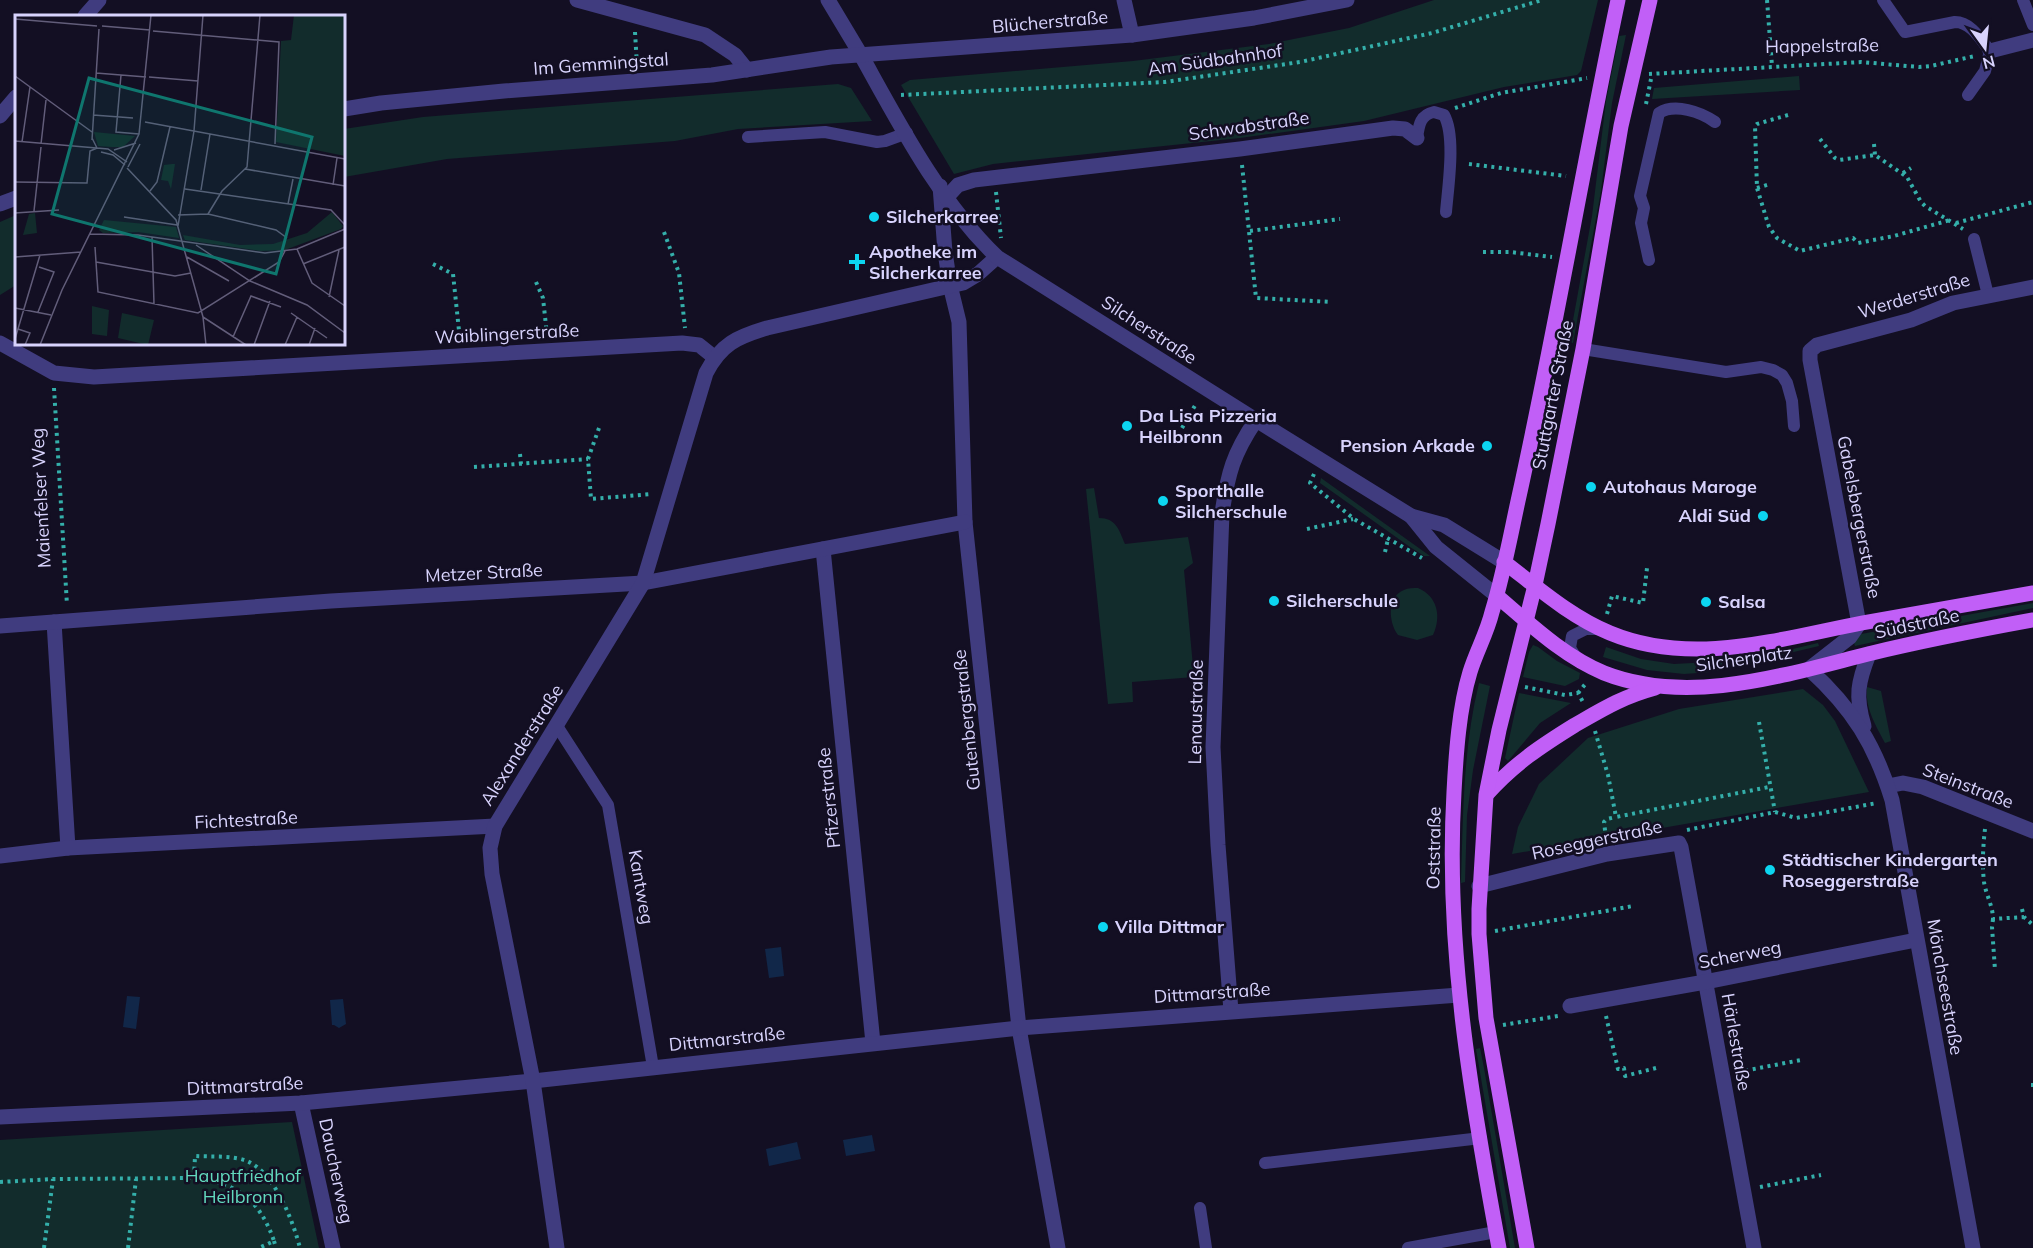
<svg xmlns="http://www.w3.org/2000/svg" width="2033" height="1248" font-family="Mulish,sans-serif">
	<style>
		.green { fill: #122c2c }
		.water { fill: #112749 }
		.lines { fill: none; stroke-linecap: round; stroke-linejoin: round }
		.path { stroke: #34afaa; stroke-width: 4; stroke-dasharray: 3 4.5; stroke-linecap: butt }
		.service { stroke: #403c7f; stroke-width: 12 }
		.minor { stroke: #403c7f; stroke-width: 15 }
		.tertiary { stroke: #403c7f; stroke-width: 15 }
		.primary { stroke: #c15ff7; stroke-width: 15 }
		.poi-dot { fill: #0cd5f0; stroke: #130f23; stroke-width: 2 }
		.labels { text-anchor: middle; stroke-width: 5; stroke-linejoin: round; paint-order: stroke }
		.street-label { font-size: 18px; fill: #d8d3fd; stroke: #130f23 }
		.poi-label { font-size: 18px; font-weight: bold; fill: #d8d3fd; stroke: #130f23; text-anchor: start }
		.park-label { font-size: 18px; fill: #62d9be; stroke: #130f23 }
		.inset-road { fill: none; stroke: #625d7a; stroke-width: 1.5 }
		.view { fill: #0f766e; fill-opacity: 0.15; stroke: #0f766e; stroke-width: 3 }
		.inset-edge { fill: none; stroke: #d8d3fd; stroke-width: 3 }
	</style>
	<rect width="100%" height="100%" fill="#130f23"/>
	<g class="green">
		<path d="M1434,0H1598L1581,71L1577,75L1504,87L1364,121L1240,138L993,164L954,174L901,85L910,80L1133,61L1269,44L1349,28Z"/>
		<path d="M1626,35L1612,103L1601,191L1573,343L1569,342L1592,216L1606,101L1619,36Z"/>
		<path d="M1799,76L1800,90L1652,99L1654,88Z"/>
		<path d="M838,84L851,88L872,121L738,129L675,141L447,159L344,177V129L423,117Z"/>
		<path d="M16,215V285L0,295V222Z"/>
		<path d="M1321,478L1430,556H1424L1410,547L1320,483Z"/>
		<path d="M1094,488L1099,518C1116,518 1119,530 1125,544L1188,537L1193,563L1184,570L1194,677L1132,682L1133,702L1108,704L1086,489Z"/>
		<path d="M1418,588C1437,596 1442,616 1433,635L1417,640L1398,635C1389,623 1386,597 1404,590C1408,588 1414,588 1418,588Z"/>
		<path d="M2033,603V608L1855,646L1854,643L1861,634Z"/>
		<path d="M1818,643L1819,646L1711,672L1684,674L1647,670L1603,657L1606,647L1641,659L1674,664L1746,660Z"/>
		<path d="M1533,645L1538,647L1557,661L1580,673L1579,679L1565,686L1523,677L1529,652Z"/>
		<path d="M1479,683L1490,686L1473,770L1467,815L1465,882L1461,883C1463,816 1463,748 1479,683Z"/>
		<path d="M1867,687L1881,691L1891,741L1885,743C1875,724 1865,708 1867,687Z"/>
		<path d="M1803,689L1823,705L1835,721L1869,792L1512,854L1518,827L1539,784L1588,738L1679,709Z"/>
		<path d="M1519,693L1571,703L1540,723L1508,761L1505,758Z"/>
		<path d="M1480,1048L1484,1068L1515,1248H1510L1476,1049Z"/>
		<path d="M292,1122L319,1248H0V1140Z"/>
	</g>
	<g class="water">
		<path d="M781,947L784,976L769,978L765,949Z"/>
		<path d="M127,996L140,997L136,1029L123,1027Z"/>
		<path d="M343,999L346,1024L339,1028L334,1025H332L330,1000Z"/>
		<path d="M872,1135L875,1151L846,1156L843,1140Z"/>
		<path d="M797,1142L801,1159L769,1166L766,1149Z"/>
	</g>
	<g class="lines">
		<g class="path">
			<path d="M1767,0L1772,66"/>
			<path d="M635,32L637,66"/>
			<path d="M1649,74L1861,62L1919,67L1931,66L1975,56"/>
			<path d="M901,95L1165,82L1300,62L1432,33L1542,0"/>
			<path d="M1646,104L1651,79"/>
			<path d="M1455,108L1501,93L1587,78"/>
			<path d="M1788,115L1757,124L1755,126L1757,188L1769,227L1777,238L1800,251L1853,238L1858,243L1894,236L1950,220"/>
			<path d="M1820,139L1835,158L1839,160L1875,155L1907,177L1921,202L1925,206L1963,229"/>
			<path d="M1874,144L1875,155"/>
			<path d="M1469,164L1566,176"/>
			<path d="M1242,165L1256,298L1332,302"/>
			<path d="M1903,173L1911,168"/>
			<path d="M1757,188L1770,184"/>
			<path d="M996,192L1001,238"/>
			<path d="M1956,223L2033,202"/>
			<path d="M1250,231L1340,219"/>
			<path d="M664,232L679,273L685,328"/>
			<path d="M1483,252H1510L1552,257"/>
			<path d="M433,264L453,274L460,340"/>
			<path d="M536,282L543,298L547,335"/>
			<path d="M54,388L67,605"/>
			<path d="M599,428L588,459L591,499L652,494"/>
			<path d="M1182,428L1197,402"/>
			<path d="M520,454L521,464"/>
			<path d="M474,467L588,459"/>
			<path d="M1314,474L1310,483L1354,519L1422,558"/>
			<path d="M1307,529L1353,519"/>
			<path d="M1385,552L1388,539"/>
			<path d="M1607,614L1612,596L1643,603L1647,568"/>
			<path d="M1525,687L1565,695L1578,693L1583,702"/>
			<path d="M1578,693L1587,682"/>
			<path d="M1759,722L1775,812"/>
			<path d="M1595,731L1608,775L1616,817L1769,787"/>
			<path d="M1985,829C1983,846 1982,865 1984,882C1986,895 1993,906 1993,919L2024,917"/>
			<path d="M1687,830L1775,812L1796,818L1877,803"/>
			<path d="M1606,838L1604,822L1607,819L1616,817"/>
			<path d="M2022,909L2024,917L2033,925"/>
			<path d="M1993,919L1992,927L1995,970"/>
			<path d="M1495,931L1633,906"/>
			<path d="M1606,1016L1618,1069L1624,1068L1625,1076L1660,1067"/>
			<path d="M1503,1025L1558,1016"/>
			<path d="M1738,1072L1801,1060"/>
			<path d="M2031,1085H2033"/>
			<path d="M194,1178C236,1182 260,1200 274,1241L259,1248"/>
			<path d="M0,1182L53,1179L194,1178L195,1156C211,1157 232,1155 247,1161C275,1173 293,1221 300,1248"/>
			<path d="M1760,1187L1821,1175"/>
			<path d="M274,1241L276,1248"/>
			<path d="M44,1248L53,1179"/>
			<path d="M128,1248L136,1179"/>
		</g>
		<g class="service">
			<path d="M1883,0L1905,32L1955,22C1971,22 1981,40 1990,51L1985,71L1968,95"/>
			<path d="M2023,0L2033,25"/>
			<path d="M748,137L825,132L877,142L885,141L907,133"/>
			<path d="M1417,138C1419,125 1420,115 1434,112L1444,115C1456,136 1448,187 1446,212"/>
			<path d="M1974,239L1988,295"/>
			<path d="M1649,260L1641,223L1644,208L1640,196L1659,113C1675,103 1701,112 1715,122"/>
			<path d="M1583,349L1726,372L1761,367L1773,370L1782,375L1787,383L1792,401L1794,426"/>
			<path d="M1577,659L1570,648L1572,636L1586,629H1602"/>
			<path d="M557,726L608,805L653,1067"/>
			<path d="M1265,1163L1481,1138"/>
			<path d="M1200,1208L1206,1248"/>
			<path d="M1408,1248L1496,1232"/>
		</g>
		<g class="minor">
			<path d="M577,0L705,35L735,55L747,70"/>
			<path d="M828,0L861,55"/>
			<path d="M1124,0L1132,35"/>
			<path d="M85,16L99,0"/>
			<path d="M1990,51L2033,40"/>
			<path d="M0,116L16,97"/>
			<path d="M940,186L945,252L950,285L959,322L965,522L1019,1028L1058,1248"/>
			<path d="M947,197L958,185L974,180L1240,149L1393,128L1405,129L1417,138"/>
			<path d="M0,343L54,373L94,377L682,343L699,345L714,357"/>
			<path d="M823,549L873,1043"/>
			<path d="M54,622L68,848"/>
			<path d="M0,626L331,601L643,583L965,522"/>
			<path d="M1864,726C1855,696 1858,682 1869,654"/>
			<path d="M1888,786L1903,783L1923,787L2033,831"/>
			<path d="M0,856L68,848L495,826"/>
			<path d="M1479,886L1607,854L1679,843L1681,847L1754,1248"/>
			<path d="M1570,1006L1705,982L1916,940"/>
			<path d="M1231,1011L1218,845L1213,747L1222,513C1228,473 1233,454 1256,420"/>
			<path d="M301,1103L333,1248"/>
			<path d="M0,1117L301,1103L533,1081L1019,1028L1459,995"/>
			<path d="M557,1248L533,1081L492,874L490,848L495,826L643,583L706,373C721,344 737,337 767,328L963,283L978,274L997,257"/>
			<path d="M1973,1248L1892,800C1875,745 1853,709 1809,669L1850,637L1859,624L1810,360V351L1817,345L1911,320L1953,303L2033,287"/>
		</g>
		<g class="tertiary">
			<path d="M861,55C900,125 939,201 997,257L1256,420L1411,516L1444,525L1504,562"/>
			<path d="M344,109L381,103L504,91L712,75L831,57L1132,35L1254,18L1347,0"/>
			<path d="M0,204L16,198"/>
			<path d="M1411,516L1436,547L1497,596"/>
		</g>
		<g class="primary">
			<path d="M1504,562C1538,588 1571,617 1610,633C1692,667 1779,639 1862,623C1919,613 1976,603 2033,593"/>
			<path d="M1497,596C1530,624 1563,656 1604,673C1688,706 1784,675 1868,654C1922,641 1978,630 2033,620"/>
			<path d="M1487,794C1514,764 1541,746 1575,725C1603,709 1622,697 1655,688"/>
			<path d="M1499,1248C1471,1097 1445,946 1454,792C1456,754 1459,708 1470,672C1476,652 1487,633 1492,612C1503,576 1510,538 1518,501C1555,334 1583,166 1618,0"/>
			<path d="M1527,1248L1486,1018L1479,934V909L1486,795L1499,730L1535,585L1548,524L1583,349L1621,126L1650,0"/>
		</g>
	</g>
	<g class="poi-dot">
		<circle cx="874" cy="217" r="6"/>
		<path d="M854 253h6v6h6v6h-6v6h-6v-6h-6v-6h6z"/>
		<circle cx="1127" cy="426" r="6"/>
		<circle cx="1487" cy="446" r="6"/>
		<circle cx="1591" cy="487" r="6"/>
		<circle cx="1163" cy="501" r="6"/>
		<circle cx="1763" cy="516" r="6"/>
		<circle cx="1274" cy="601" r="6"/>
		<circle cx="1706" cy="602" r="6"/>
		<circle cx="1770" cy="870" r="6"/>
		<circle cx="1103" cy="927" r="6"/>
	</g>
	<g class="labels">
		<g class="street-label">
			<text transform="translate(1050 22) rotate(-5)" y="6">Blücherstraße</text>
			<text transform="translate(1822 46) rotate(-1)" y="6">Happelstraße</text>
			<text transform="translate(1215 60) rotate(-8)" y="6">Am Südbahnhof</text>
			<text transform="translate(601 64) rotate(-4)" y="6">Im Gemmingstal</text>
			<text transform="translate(1249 126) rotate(-8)" y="6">Schwabstraße</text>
			<text transform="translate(1914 296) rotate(-17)" y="6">Werderstraße</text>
			<text transform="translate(1149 330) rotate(33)" y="6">Silcherstraße</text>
			<text transform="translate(507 334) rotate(-3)" y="6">Waiblingerstraße</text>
			<text transform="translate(1553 395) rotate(-79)" y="6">Stuttgarter Straße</text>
			<text transform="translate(41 498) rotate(-93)" y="6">Maienfelser Weg</text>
			<text transform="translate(1859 517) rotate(79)" y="6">Gabelsbergerstraße</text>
			<text transform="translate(484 573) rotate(-3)" y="6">Metzer Straße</text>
			<text transform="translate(1917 624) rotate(-12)" y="6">Südstraße</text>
			<text transform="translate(1744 659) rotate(-8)" y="6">Silcherplatz</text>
			<text transform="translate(1196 712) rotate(-89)" y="6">Lenaustraße</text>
			<text transform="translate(967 720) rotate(-96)" y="6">Gutenbergstraße</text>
			<text transform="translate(522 745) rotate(-58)" y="6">Alexanderstraße</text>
			<text transform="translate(1968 786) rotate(21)" y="6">Steinstraße</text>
			<text transform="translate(829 798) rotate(-96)" y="6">Pfizerstraße</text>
			<text transform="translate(246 820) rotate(-3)" y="6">Fichtestraße</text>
			<text transform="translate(1597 840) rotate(-12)" y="6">Roseggerstraße</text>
			<text transform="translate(1434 848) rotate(-89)" y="6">Oststraße</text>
			<text transform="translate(641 887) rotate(80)" y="6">Kantweg</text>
			<text transform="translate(1740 955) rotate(-11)" y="6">Scherweg</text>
			<text transform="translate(1945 987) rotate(80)" y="6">Mönchseestraße</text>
			<text transform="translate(1212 993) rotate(-4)" y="6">Dittmarstraße</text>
			<text transform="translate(727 1039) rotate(-6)" y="6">Dittmarstraße</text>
			<text transform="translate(1736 1042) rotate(80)" y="6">Härlestraße</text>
			<text transform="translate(245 1086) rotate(-3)" y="6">Dittmarstraße</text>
			<text transform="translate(336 1171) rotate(78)" y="6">Daucherweg</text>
		</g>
		<g class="poi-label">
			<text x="886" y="223">Silcherkarree</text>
			<text x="869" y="258">Apotheke im<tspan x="869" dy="21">Silcherkarree</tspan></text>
			<text x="1139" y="422">Da Lisa Pizzeria<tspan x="1139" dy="21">Heilbronn</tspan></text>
			<text x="1475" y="452" text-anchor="end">Pension Arkade</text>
			<text x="1603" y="493">Autohaus Maroge</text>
			<text x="1175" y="497">Sporthalle<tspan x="1175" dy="21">Silcherschule</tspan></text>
			<text x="1751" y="522" text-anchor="end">Aldi Süd</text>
			<text x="1286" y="607">Silcherschule</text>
			<text x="1718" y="608">Salsa</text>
			<text x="1782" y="866">Städtischer Kindergarten<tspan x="1782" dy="21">Roseggerstraße</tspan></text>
			<text x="1115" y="933">Villa Dittmar</text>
		</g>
		<g class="park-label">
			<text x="243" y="1182">Hauptfriedhof<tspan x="243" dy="21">Heilbronn</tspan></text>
		</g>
	</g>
	<g transform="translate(15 15)">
		<rect width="330" height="330" fill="#130f23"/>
		<path d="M279,0H330V141L261,127L266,26L276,25ZM79,117L120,121L108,132H97L83,131ZM157,149H160L156,174L153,166L146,165L149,150ZM317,197L328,211L326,214L270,235L246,236L170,225L168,220L225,230L258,229L292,218ZM20,198L22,218L8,220L14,199ZM89,205L161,212L164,223L123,217L88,218L84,215ZM77,291L94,295L92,321L77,319ZM107,298L139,305L133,330L103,323Z" fill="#122c2c"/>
		<path class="inset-road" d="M0,4L82,11M87,11L135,15M138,16L264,27L260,129M81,58L131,62M106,60L101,117L124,119M0,61L77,117M134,62L183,66M78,100L118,103M130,107L330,144M77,125L84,14M0,126L93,134L112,147M7,127L15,72M26,129L31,85M99,135L121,128M86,137L98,140L110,150M113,152L125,129M112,153L161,205L188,302L191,330M230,154L330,171M0,167L72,168L75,136L82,133L77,123M318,170L322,143M170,174L316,195L330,210M186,175L195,119M135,176L142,167L155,112M273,189L278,164M19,196L26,132M0,198L44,195M193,199L207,176L232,152L245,0M163,200L193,199L261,215L272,223M109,202L162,210M163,211L179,116L188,0M75,219L123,220L250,238L282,234L330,214M137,222L139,289M181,230L235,266L292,290L330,318M80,232L83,277L183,298L264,247L270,236M282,234L297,268L330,291M0,242L66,237M172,242L214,266M81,247L160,261L176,258M288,249L330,232M314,282L324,235M0,293L36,300M23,297L39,257L24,252M276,298L312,323M188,302L231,330M3,314L15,318L10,330M218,322L236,281L266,292M0,324L25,240M25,330L47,275L124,119L136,0M239,330L255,286M270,330L282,302M294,330L300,313"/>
		<path class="view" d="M74,63L297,122L261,259L37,199Z"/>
		<rect width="330" height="330" class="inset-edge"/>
	</g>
	<g transform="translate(1985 48) rotate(165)" stroke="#130f23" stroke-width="4.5" paint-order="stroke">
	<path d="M0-4.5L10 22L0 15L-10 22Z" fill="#d8d3fd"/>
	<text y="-9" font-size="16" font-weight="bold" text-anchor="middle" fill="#d8d3fd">N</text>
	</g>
</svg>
